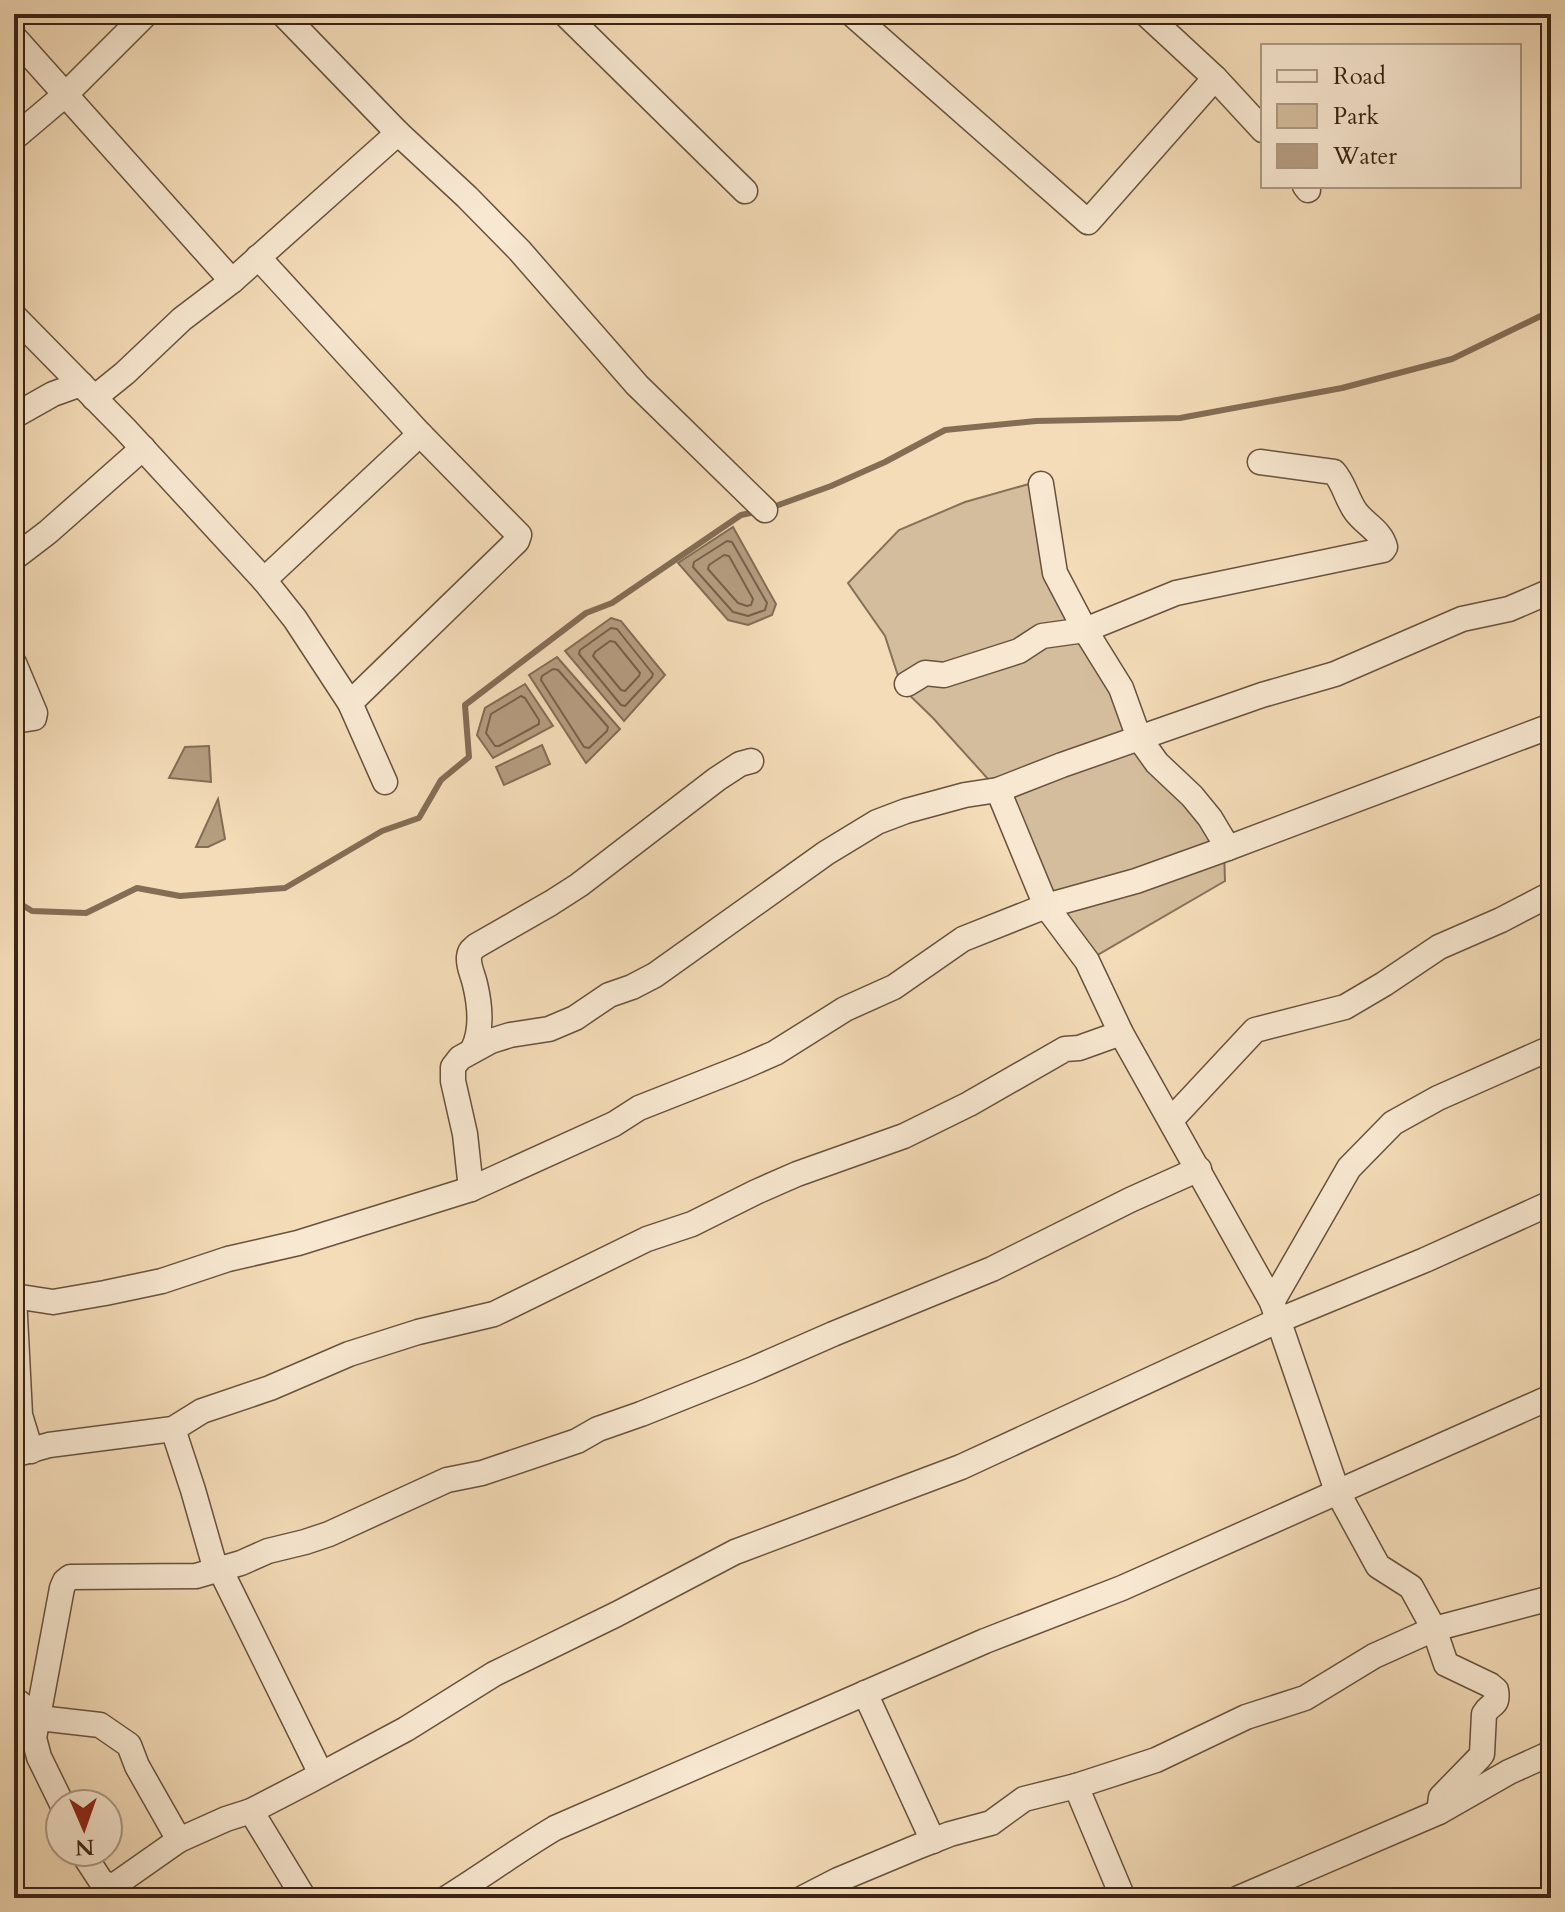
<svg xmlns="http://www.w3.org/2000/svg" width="1565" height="1912" font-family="Cardo,serif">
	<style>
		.green { fill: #d4bd9c; stroke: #877058; stroke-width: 2 }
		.water { fill: #b59d80; stroke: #846d55; stroke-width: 2 }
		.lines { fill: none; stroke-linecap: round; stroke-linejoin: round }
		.shore { stroke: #78604a; stroke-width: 2 }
		.stream { stroke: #846d55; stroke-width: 6 }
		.minor-casing { stroke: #68523d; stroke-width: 27 }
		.minor { stroke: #f8e8d1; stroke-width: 24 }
	</style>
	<rect width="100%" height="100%" fill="#f4dcb8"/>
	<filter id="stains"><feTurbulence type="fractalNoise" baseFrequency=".0025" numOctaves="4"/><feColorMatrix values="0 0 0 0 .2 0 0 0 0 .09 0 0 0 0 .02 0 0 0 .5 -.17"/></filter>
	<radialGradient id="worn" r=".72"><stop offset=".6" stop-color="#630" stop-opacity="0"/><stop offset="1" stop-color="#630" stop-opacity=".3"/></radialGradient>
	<path class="green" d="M1036,482L1060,591L1224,849L1225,881L1087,961L998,790L933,718L902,688L885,636L848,583L899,530L965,502Z"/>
	<g class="water">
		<path d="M733,527L776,604L772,615L748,625L728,620L678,563Z"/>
		<path d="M611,618L621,621L665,675L624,721L565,651Z"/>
		<path d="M557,657L620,729L586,763L529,675Z"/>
		<path d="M525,684L553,726L493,758L477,735L485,708Z"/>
		<path d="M542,745L550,764L504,785L496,767Z"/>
		<path d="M209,746L211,782L169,778L185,747Z"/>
		<path d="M218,799L225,839L208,847H196Z"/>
	</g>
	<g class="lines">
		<g class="shore">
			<path d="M727,541L732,542L767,603L765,610L748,616L733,612L693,567L694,562Z"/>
			<path d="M724,555L729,556L753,599L751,605L747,606L738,603L708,569L709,565Z"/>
			<path d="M611,628L617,629L653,674L652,677L625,706L621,705L579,654L580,650Z"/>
			<path d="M610,641L615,642L640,673L639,676L625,691L621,690L593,656L595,652Z"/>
			<path d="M553,669L558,670L608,727L607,731L589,748L584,747L541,680L542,676Z"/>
			<path d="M521,696L525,698L539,720V724L499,746H495L486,733L491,714Z"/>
		</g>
		<g class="stream">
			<path d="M770,508L831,486L885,462L945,430L1036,421L1180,418L1342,388L1452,359L1551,311"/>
			<path d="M14,900L32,911L86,913L137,888L180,896L285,888L382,831L419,818L441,780L469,757L465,705L586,613L612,603L741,515L755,512"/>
		</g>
		<defs>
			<g id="minor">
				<path d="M283,14L398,133L467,197L520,251L637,385L765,510"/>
				<path d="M565,14L745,191"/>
				<path d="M852,14L1088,222L1215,78"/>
				<path d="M1146,14L1215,78L1263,130"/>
				<path d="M14,37L232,281"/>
				<path d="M14,138L66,94L146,14"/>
				<path d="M1305,186L1308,190"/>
				<path d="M258,257L420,434L519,535L517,541L350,703"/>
				<path d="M14,316L125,429L264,580L295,619L350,703L385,782"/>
				<path d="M94,398L125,373L182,319L232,281L398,133"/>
				<path d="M14,416L53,394L81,384"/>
				<path d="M1041,484L1055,573L1085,630L1121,688L1139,738L1157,763L1192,796L1210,818L1228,848"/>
				<path d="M14,558L48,532L143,448"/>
				<path d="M264,580L420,434"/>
				<path d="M14,663L35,713L34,718L14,721"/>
				<path d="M907,684L925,673L944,675L1019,651L1042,636L1085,630L1176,593L1383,550L1385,547C1381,531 1366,525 1356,512C1347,500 1344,483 1334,472L1260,462"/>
				<path d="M998,790L1046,906L1087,961L1121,1033L1272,1302L1337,1491L1378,1566L1411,1587L1434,1629L1446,1664L1490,1685L1496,1690C1499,1707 1491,1702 1484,1714L1482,1754L1479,1758L1441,1797L1439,1812"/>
				<path d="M473,1049C483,1029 480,1005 475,984C473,975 468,966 469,957C470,950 471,951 476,946L551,903L579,885L717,779L740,764L751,761"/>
				<path d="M1171,1120L1255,1030L1345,1007L1384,984L1439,947L1501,920L1551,894"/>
				<path d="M471,1189L465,1134L453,1081V1067L460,1058L491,1041L510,1035L549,1029L575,1018L609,995L632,987L655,975L826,853L877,822L906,811L965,795L998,790L1062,765L1262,695L1335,674L1462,619L1509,609L1551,591"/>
				<path d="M1272,1302L1349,1168L1393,1123L1438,1098L1551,1048"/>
				<path d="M173,1429L193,1490L213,1560L220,1569L321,1774"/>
				<path d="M31,1451L20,1415L14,1296L53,1302L105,1293L162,1281L228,1259L298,1243L471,1189L614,1124L639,1108L743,1067L775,1053L845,1009L894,987L963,939L1046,906L1136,881L1228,848L1551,726"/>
				<path d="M14,1455L49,1445L173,1429L202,1411L270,1388L349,1354L418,1332L494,1314L647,1239L692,1224L756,1192L797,1174L904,1136L969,1104L1065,1049L1079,1048L1121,1033"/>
				<path d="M865,1693L933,1841"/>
				<path d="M14,1699L39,1718L100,1725L129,1745L137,1766L179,1840"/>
				<path d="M1076,1786L1123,1898"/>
				<path d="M62,1804L39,1757L34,1738L62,1588L65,1581L70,1577L196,1576L241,1563L268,1551L305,1542L329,1534L447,1480L482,1473L577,1441L598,1429L641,1414L751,1370L833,1334L992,1269L1130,1200L1199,1169"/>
				<path d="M251,1811L304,1898"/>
				<path d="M82,1852L101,1881L112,1887L117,1898"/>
				<path d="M112,1887L179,1840L226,1819L251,1811L309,1781L406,1729L494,1674L617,1614L735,1552L961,1467L1277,1321L1425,1260L1551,1203"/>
				<path d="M447,1898C484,1875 518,1850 555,1828L985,1641L1122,1588L1551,1397"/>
				<path d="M803,1898L838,1880L917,1847L950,1834L991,1823L1024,1799L1076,1786L1156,1760L1246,1717L1305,1698L1374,1656L1434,1629L1551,1598"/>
				<path d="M1239,1898L1439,1812L1509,1772L1551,1753"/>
			</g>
		</defs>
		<use href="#minor" class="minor-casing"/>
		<use href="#minor" class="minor"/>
	</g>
	<rect width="1565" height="1912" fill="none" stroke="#f4dcb8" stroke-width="48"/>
	<rect x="16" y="16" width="1533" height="1880" fill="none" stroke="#3a2414" stroke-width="4"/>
	<rect x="24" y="24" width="1517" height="1864" fill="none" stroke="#3a2414" stroke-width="2"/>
	<rect x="1261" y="44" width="260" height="144" fill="#f8e8d1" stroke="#ac9a85" stroke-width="2"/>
	<rect x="1277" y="70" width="40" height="12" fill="#f8e8d1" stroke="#ac9a85" stroke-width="2"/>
	<text x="1333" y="84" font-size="24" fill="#3a2414">Road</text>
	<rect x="1277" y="104" width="40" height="24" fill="#d4bd9c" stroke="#ac9a85" stroke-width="2"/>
	<text x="1333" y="124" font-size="24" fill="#3a2414">Park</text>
	<rect x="1277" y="144" width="40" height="24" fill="#b59d80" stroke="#ac9a85" stroke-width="2"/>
	<text x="1333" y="164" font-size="24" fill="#3a2414">Water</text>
	<g transform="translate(84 1828) rotate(178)"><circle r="38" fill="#f8e8d1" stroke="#ac9a85" stroke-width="2"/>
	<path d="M0-6L14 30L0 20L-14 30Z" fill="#8f2418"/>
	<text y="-12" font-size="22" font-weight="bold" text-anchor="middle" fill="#3a2414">N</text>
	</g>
	<rect width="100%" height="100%" filter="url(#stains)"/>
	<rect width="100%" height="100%" fill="url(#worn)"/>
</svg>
